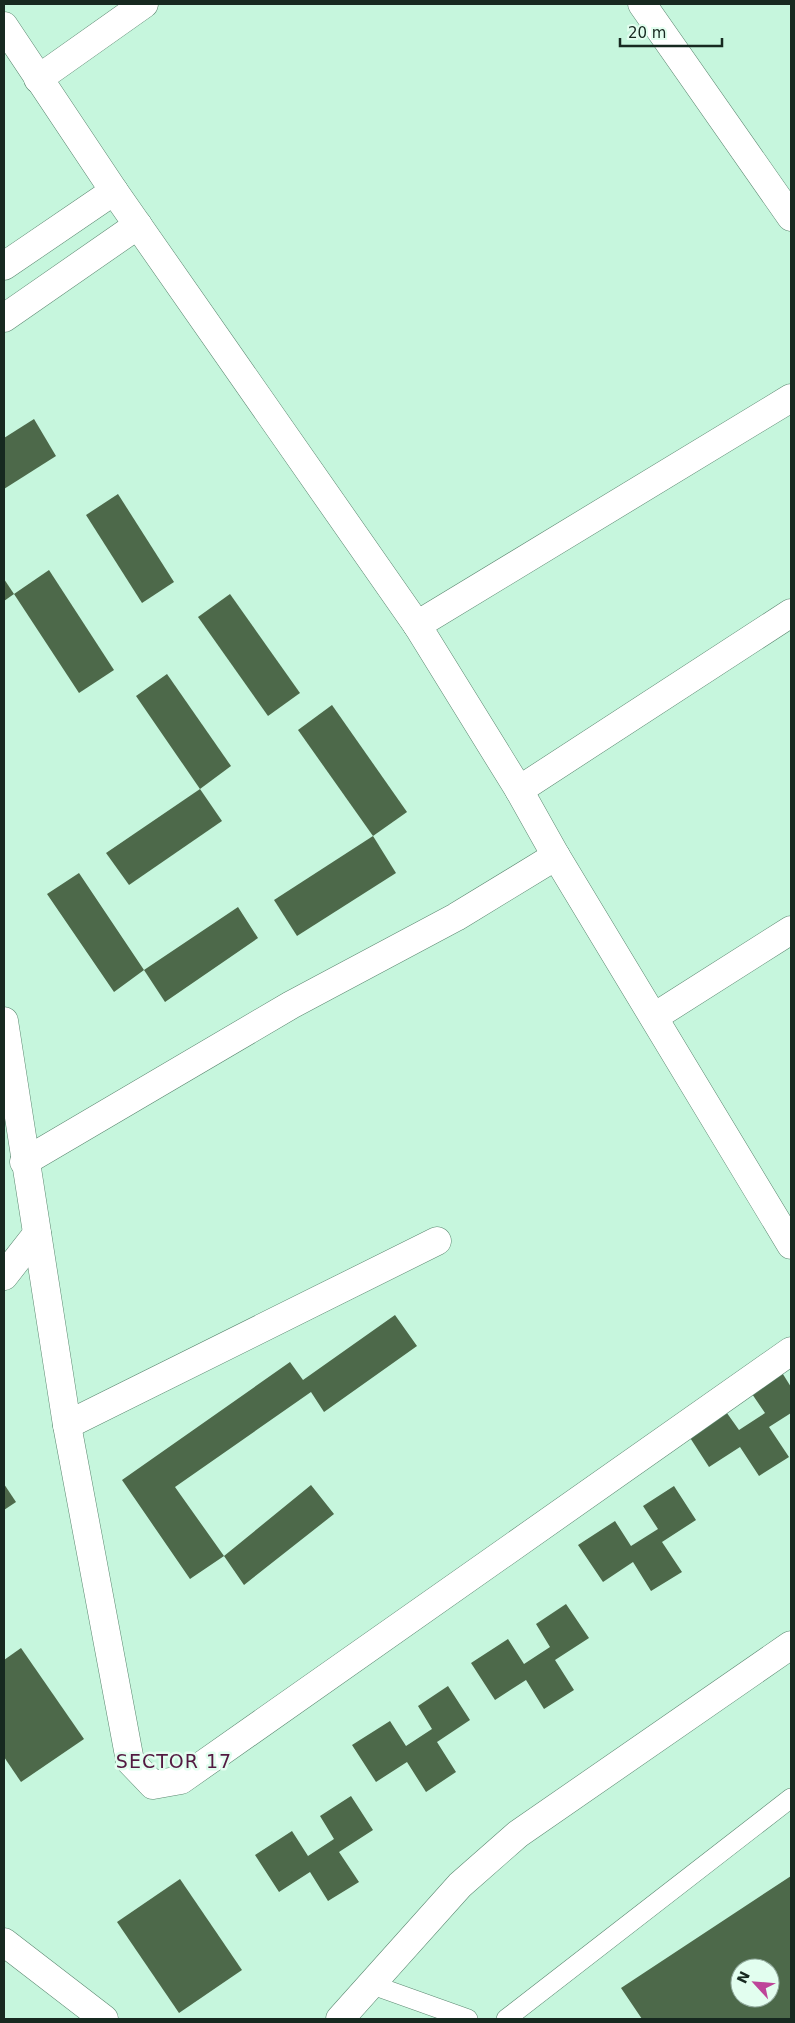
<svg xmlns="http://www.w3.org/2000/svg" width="795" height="2023" font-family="'DejaVu Sans',sans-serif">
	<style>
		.building { fill: #4d694a; fill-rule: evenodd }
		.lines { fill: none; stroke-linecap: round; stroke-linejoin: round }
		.service-casing { stroke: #5c8871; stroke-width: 20 }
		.minor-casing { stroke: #5c8871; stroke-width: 29 }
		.tertiary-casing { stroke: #5c8871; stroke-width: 29 }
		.service { stroke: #fff; stroke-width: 19 }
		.minor { stroke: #fff; stroke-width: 28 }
		.tertiary { stroke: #fff; stroke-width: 28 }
		.labels { text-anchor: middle; stroke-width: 5; stroke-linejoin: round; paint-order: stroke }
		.neighbourhood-label { font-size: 19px; letter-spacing: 1px; fill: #531941; stroke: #e2feef }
	</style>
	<rect width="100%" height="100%" fill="#c6f6dd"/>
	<g class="building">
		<path d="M34,419L56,456L4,489V438Z"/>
		<path d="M118,494L174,582L142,603L86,515Z"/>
		<path d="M49,570L114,670L79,693L14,594Z"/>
		<path d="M4,579L14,594L4,601Z"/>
		<path d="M230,594L300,693L268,716L198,617Z"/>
		<path d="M167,674L231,766L200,789L136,696Z"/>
		<path d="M332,705L407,812L373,836L298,730Z"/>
		<path d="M200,789L222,821L129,885L106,853Z"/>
		<path d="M373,836L396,873L297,936L274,900Z"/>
		<path d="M79,873L144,970L238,907L258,938L165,1002L144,970L114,992L47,894Z"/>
		<path d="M395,1315L417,1346L324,1412L311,1392L175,1487L224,1556L311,1485L334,1514L244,1585L224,1556L190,1579L122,1480L290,1362L303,1380Z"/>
		<path d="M781,1371L791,1387V1413L769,1427L789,1457L759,1476L740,1447L709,1467L685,1430L722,1406L739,1430L765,1413L750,1391Z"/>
		<path d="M4,1484L16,1502L4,1510Z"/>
		<path d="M674,1486L696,1520L662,1542L682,1572L651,1591L633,1562L603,1582L578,1545L615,1521L631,1546L658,1529L643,1506Z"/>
		<path d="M566,1604L589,1638L555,1660L574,1690L544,1709L526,1680L495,1700L471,1663L508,1639L524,1664L550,1647L536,1624Z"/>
		<path d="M21,1648L84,1739L21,1782L4,1757V1660Z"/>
		<path d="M448,1686L470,1720L437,1742L456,1772L426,1792L407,1762L376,1782L352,1745L390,1721L406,1746L432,1729L418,1706Z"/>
		<path d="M351,1796L373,1830L339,1852L359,1882L328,1901L310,1872L279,1892L255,1855L292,1831L308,1856L334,1839L320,1816Z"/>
		<path d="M791,1876V2019H642L621,1988ZM740,1968H770V1998H740Z"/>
		<path d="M180,1879L242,1970L179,2013L117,1922Z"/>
	</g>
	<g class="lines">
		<defs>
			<g id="service">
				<path d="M370,1984L468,2019"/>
				<path d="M506,2019L791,1798"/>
			</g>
			<g id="minor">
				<path d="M642,4L791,217"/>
				<path d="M4,26L114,191L417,625L519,790L556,856L791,1245"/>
				<path d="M38,79L144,4"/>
				<path d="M4,266L114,191"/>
				<path d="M4,318L138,225"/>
				<path d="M417,625L791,398"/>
				<path d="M519,790L791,613"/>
				<path d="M654,1017L791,930"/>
				<path d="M4,1021L67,1425L130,1761L153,1785L181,1780L791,1351"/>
				<path d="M24,1162L291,1005L456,917L556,856"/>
				<path d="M4,1276L37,1234"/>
				<path d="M67,1425L437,1241"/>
				<path d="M4,1942L104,2019"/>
			</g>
			<path id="tertiary" d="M340,2019L460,1885L518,1834L791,1645"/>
		</defs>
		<use href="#service" class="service-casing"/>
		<use href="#minor" class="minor-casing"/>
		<use href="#tertiary" class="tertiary-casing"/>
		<use href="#service" class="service"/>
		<use href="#minor" class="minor"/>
		<use href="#tertiary" class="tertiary"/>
	</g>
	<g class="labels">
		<g class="neighbourhood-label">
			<text x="174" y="1768">SECTOR 17</text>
		</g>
	</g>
	<rect width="795" height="2023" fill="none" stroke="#172920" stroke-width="10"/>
	<g transform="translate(755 1983) rotate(296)"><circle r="24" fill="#e2feef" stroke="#91a99c"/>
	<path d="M0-4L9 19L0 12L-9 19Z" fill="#be4599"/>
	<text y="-8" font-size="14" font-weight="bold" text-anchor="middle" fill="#172920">N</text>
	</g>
	<path d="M620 38v8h102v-8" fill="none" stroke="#172920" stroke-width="2.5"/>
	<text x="628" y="38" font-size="15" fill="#172920" stroke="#e2feef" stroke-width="4" paint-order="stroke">20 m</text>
</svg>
